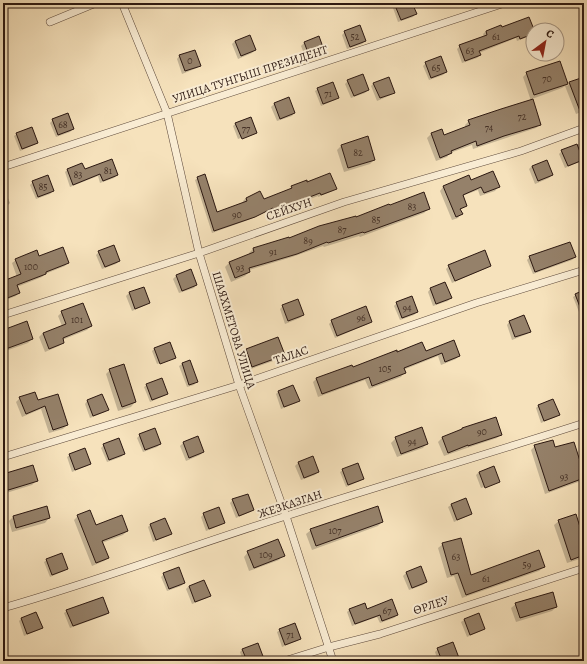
<svg xmlns="http://www.w3.org/2000/svg" width="587" height="664" font-family="Alegreya,serif">
	<style>
		.shadow { fill: #0003 }
		.building { fill: #95816a; stroke: #2c1811 }
		.lines { fill: none; stroke-linecap: round; stroke-linejoin: round }
		.street-casing { stroke: #5e4a3c; stroke-width: 8 }
		.street { stroke: #f9ecd3; stroke-width: 7 }
		.labels { text-anchor: middle; stroke-width: 4; stroke-linejoin: round; paint-order: stroke }
		.number-label { font-size: 10px; fill: #463227 }
		.street-label { font-size: 12px; fill: #2c1811; stroke: #f9ecd3 }
	</style>
	<rect width="100%" height="100%" fill="#f6e2bc"/>
	<filter id="stains"><feTurbulence type="fractalNoise" baseFrequency=".005" numOctaves="4"/><feColorMatrix values="0 0 0 0 .2 0 0 0 0 .09 0 0 0 0 .02 0 0 0 .5 -.17"/></filter>
	<radialGradient id="worn" r=".72"><stop offset=".6" stop-color="#630" stop-opacity="0"/><stop offset="1" stop-color="#630" stop-opacity=".3"/></radialGradient>
	<g class="shadow">
		<path d="M181,3H193L183,7Z"/>
		<path d="M401,3H411L415,14L413,17L398,22L393,8L395,5Z"/>
		<path d="M529,18L533,30V34L532,35L517,41L516,38L479,53L480,55L477,58L462,63L457,49L460,46L484,37L483,34L486,31L502,29Z"/>
		<path d="M345,32L365,41L362,44L347,49L342,35Z"/>
		<path d="M250,36L255,50L252,53L238,59L232,44L235,41Z"/>
		<path d="M319,38L324,52L321,55L307,61L301,46L304,43Z"/>
		<path d="M194,51L199,65L197,68L182,74L177,59L179,56Z"/>
		<path d="M559,62L567,86L570,83L584,79V111L576,114L565,86L562,88L532,99L540,124L536,128L473,149L472,145L450,153L447,157L436,161L427,138L431,134L442,130L444,136L466,128L465,125L469,121L531,101L523,77L527,73Z"/>
		<path d="M426,63L446,72L443,75L429,80L423,66Z"/>
		<path d="M348,81L368,90L365,93L351,98L345,84Z"/>
		<path d="M374,83L394,92L391,95L377,101L371,86Z"/>
		<path d="M318,89L338,98L335,100L321,106L315,91Z"/>
		<path d="M289,99L294,113L292,116L277,121L271,107L274,104Z"/>
		<path d="M53,120L73,129L70,132L56,137L50,123Z"/>
		<path d="M236,123L256,132L254,134V133L238,139L233,126Z"/>
		<path d="M17,134L37,143L34,145L20,151L14,136Z"/>
		<path d="M584,142V160L565,168L559,154L562,151Z"/>
		<path d="M341,146L374,160L370,164L344,172L337,150Z"/>
		<path d="M532,166L552,175L549,178L535,184L529,169Z"/>
		<path d="M67,170L84,171L117,175L114,178L100,183L98,176L70,187L65,172Z"/>
		<path d="M468,177L470,181L498,187L495,191L480,196L478,190L462,196L466,205L460,210L461,214L458,218L452,220L440,191L443,187Z"/>
		<path d="M198,178L217,213L244,203L243,201L246,198L259,192L263,200L289,190L292,187L307,183L335,188L333,191L318,197V196L289,207L286,210L272,215L270,210L251,219L212,233L195,180Z"/>
		<path d="M33,182L53,191L50,194L36,199L30,185Z"/>
		<path d="M3,189H4L10,203L7,206L3,207Z"/>
		<path d="M429,208L424,213L360,237L359,236L324,247L323,246L292,257L249,270V272L245,276L231,282L225,267L229,263L250,255L249,253L253,249L356,218Z"/>
		<path d="M99,252L119,261L116,264L102,269L96,255Z"/>
		<path d="M39,257L68,262L65,266L45,274L42,277L17,287L19,292L16,296L3,301V282L17,277L12,263L16,260Z"/>
		<path d="M530,257H575L572,260L533,274L527,260Z"/>
		<path d="M490,265L487,268L452,283L446,269L449,266Z"/>
		<path d="M191,270L196,285L194,288L179,293L173,279L176,276Z"/>
		<path d="M445,283L450,298L448,301L433,306L428,292L430,289Z"/>
		<path d="M144,288L149,302L146,305L132,311L126,296L129,293Z"/>
		<path d="M584,292V310L579,312L573,297L576,295Z"/>
		<path d="M397,303L417,312L414,315L400,320L394,306Z"/>
		<path d="M283,306L303,315L300,318L285,324L280,309Z"/>
		<path d="M62,312L91,326L87,330L62,340L63,342L59,346L45,352L39,337L43,333L62,326L58,316Z"/>
		<path d="M524,317L529,331L527,334L512,340L507,325L509,322Z"/>
		<path d="M332,321L371,322L368,324L335,338L329,324Z"/>
		<path d="M3,331L32,339L28,343L3,352Z"/>
		<path d="M454,341L459,355L456,359L441,365L438,356L403,370L404,373L401,377L369,389L365,380L318,397L313,382L316,379L397,354L425,352Z"/>
		<path d="M155,348L175,357L173,359V358L157,364L152,351Z"/>
		<path d="M246,350L283,354L279,359L248,370L242,354Z"/>
		<path d="M189,361L196,382L194,385L187,387L179,366L182,364Z"/>
		<path d="M110,370L135,402L131,407L118,411L106,374Z"/>
		<path d="M147,385L167,393L164,396L150,402L144,387Z"/>
		<path d="M278,392L298,401L296,403L281,409L276,394Z"/>
		<path d="M58,395L67,425L63,429L49,433L41,409L22,417L16,402L20,398L38,401Z"/>
		<path d="M87,401L107,410L105,412L90,418L85,404Z"/>
		<path d="M538,406L559,414L556,417L541,423L536,408Z"/>
		<path d="M460,431L501,434L497,438L464,449L444,456L438,442L442,438Z"/>
		<path d="M140,435L160,444L157,447L143,452L137,438Z"/>
		<path d="M198,438L203,452L200,455L186,461L180,446L183,443Z"/>
		<path d="M396,438L427,443L423,448L397,457L391,443Z"/>
		<path d="M104,445L124,454L121,457L107,462L101,448Z"/>
		<path d="M535,446L555,448L579,461L584,459V478L581,481L545,494L531,450Z"/>
		<path d="M70,455L90,464L87,466L72,472L67,457Z"/>
		<path d="M313,458L318,472L315,475L301,480L295,466L298,463Z"/>
		<path d="M343,470L363,478L360,481L346,487L340,472Z"/>
		<path d="M479,472L499,481L497,483V482L481,488L476,475Z"/>
		<path d="M3,475L37,480L32,485L3,494Z"/>
		<path d="M466,499L471,514L468,516L454,522L448,507L451,505Z"/>
		<path d="M233,500L253,509L250,512L236,518L230,503Z"/>
		<path d="M204,514L224,523L221,525L206,531L201,517Z"/>
		<path d="M78,516L95,527L127,531L123,535L102,543L108,558L104,561L92,566L74,520Z"/>
		<path d="M13,517L49,518L45,523L12,532L9,521Z"/>
		<path d="M559,521L584,543V557L583,558L567,563L554,525Z"/>
		<path d="M382,522L378,526L312,550L306,534L311,530Z"/>
		<path d="M150,525L170,534L168,536L153,542L148,527Z"/>
		<path d="M443,544L470,576L544,567L539,571L462,598L454,576L447,578L438,548Z"/>
		<path d="M248,552L283,555L279,560L249,571L244,557Z"/>
		<path d="M47,560L67,568L64,571L50,577L44,562Z"/>
		<path d="M421,568L426,582L423,585L409,590L403,576L406,573Z"/>
		<path d="M3,573L7,584L3,587Z"/>
		<path d="M164,574L184,583L181,586L167,591L161,577Z"/>
		<path d="M189,586L209,595L207,598L192,604L186,589Z"/>
		<path d="M516,604L556,607L552,611L516,622L511,608Z"/>
		<path d="M350,609L366,610L397,615L394,618L380,623L377,617L352,626L347,612Z"/>
		<path d="M67,611L108,612L106,615L70,628L64,613Z"/>
		<path d="M479,614L484,628L481,631L467,637L461,622L464,620Z"/>
		<path d="M21,619L42,628L39,630L24,636L19,621Z"/>
		<path d="M280,630L300,639L297,641L282,647L277,632Z"/>
		<path d="M243,649L263,658L260,661H243L240,652Z"/>
		<path d="M438,649L458,658L455,661H438L435,652Z"/>
		<path d="M205,658L206,661H198Z"/>
	</g>
	<g class="building">
		<path d="M394,3H412L417,14L401,20Z"/>
		<path d="M529,17L533,27V34L520,39L519,36L479,51L481,55L465,61L459,45L487,35L486,31L501,25L502,27Z"/>
		<path d="M360,25L366,41L350,47L344,31Z"/>
		<path d="M250,35L256,50L241,56L235,41Z"/>
		<path d="M319,36L325,53L310,58L304,42Z"/>
		<path d="M195,50L201,66L185,71L179,55Z"/>
		<path d="M441,56L447,72L431,78L425,62Z"/>
		<path d="M560,61L568,84L534,95L526,72Z"/>
		<path d="M363,74L369,90L354,96L347,80Z"/>
		<path d="M389,77L395,93L380,98L373,83Z"/>
		<path d="M584,77V119H583L569,82Z"/>
		<path d="M333,82L339,98L323,104L317,88Z"/>
		<path d="M289,97L295,113L280,119L274,103Z"/>
		<path d="M533,99L541,125L504,136L477,146L476,141L451,151L452,153L440,158L431,133L442,129L444,135L470,125L468,120L501,109Z"/>
		<path d="M68,113L74,129L58,135L52,119Z"/>
		<path d="M251,117L257,133L242,139L235,123Z"/>
		<path d="M32,127L38,143L22,149L16,133Z"/>
		<path d="M368,136L375,160L348,168L341,145Z"/>
		<path d="M577,144L583,160L568,166L561,150Z"/>
		<path d="M112,159L118,175L103,181L100,174L73,185L67,169L82,163L85,169Z"/>
		<path d="M547,160L553,175L538,181L532,166Z"/>
		<path d="M493,171L500,187L484,193L481,187L463,195L467,206L460,209L463,214L456,217L443,186L469,175L471,180Z"/>
		<path d="M330,173L337,189L321,195L320,193L289,205L290,207L275,213L273,208L255,217L214,231L197,177L205,174L217,212L247,201L246,198L260,191L264,199L292,188L291,186L307,180V182Z"/>
		<path d="M48,175L54,191L38,197L32,181Z"/>
		<path d="M424,192L430,209L364,233L363,232L328,243L327,242L297,254L249,268L250,272L235,278L229,262L254,252L253,248L289,237V238L319,226L356,216V217L389,204L390,205Z"/>
		<path d="M570,242L576,257L535,272L529,256Z"/>
		<path d="M114,245L120,261L105,267L98,251Z"/>
		<path d="M63,247L69,263L46,272V274L17,285L20,293L5,299L3,294V281L21,274L15,259L37,250L39,256Z"/>
		<path d="M485,250L491,266L455,281L448,265Z"/>
		<path d="M191,269L197,285L182,291L176,275Z"/>
		<path d="M445,282L452,298L436,304L430,288Z"/>
		<path d="M144,287L150,303L135,309L129,292Z"/>
		<path d="M584,290V315H583L575,294Z"/>
		<path d="M412,296L418,312L402,318L396,302Z"/>
		<path d="M298,299L304,315L288,321L282,305Z"/>
		<path d="M83,303L92,326L63,338L64,343L49,349L43,333L66,324L61,311Z"/>
		<path d="M366,306L372,322L337,336L331,320Z"/>
		<path d="M524,315L531,332L515,337L509,321Z"/>
		<path d="M27,321L33,339L3,350V330Z"/>
		<path d="M278,337L285,355L252,367L246,349Z"/>
		<path d="M454,340L460,356L445,362L442,353L404,368L406,373L372,386L369,377L322,394L316,378L352,365L353,367L397,350V352L422,342L426,351Z"/>
		<path d="M170,342L176,358L160,364L154,348Z"/>
		<path d="M190,360L198,382L189,385L182,363Z"/>
		<path d="M124,364L136,402L122,407L109,369Z"/>
		<path d="M162,378L168,394L152,400L146,384Z"/>
		<path d="M293,385L300,401L284,407L278,391Z"/>
		<path d="M35,392L38,400L58,394L68,425L53,430L45,406L26,414L19,397Z"/>
		<path d="M102,394L109,410L93,416L87,400Z"/>
		<path d="M553,399L560,415L544,421L538,405Z"/>
		<path d="M496,417L502,435L468,446V445L448,453L442,437L462,429V428Z"/>
		<path d="M422,427L428,444L401,454L395,437Z"/>
		<path d="M155,428L161,444L145,450L139,434Z"/>
		<path d="M198,436L204,452L189,458L183,442Z"/>
		<path d="M119,438L125,454L109,460L103,444Z"/>
		<path d="M553,440L555,447L574,442L580,461V460L584,470V478L549,491L534,445Z"/>
		<path d="M85,448L91,464L75,470L69,454Z"/>
		<path d="M313,456L319,472L304,478L298,462Z"/>
		<path d="M358,463L364,479L348,485L342,469Z"/>
		<path d="M33,465L38,481L5,491L3,485V474Z"/>
		<path d="M494,466L500,482L485,488L479,472Z"/>
		<path d="M248,494L254,510L239,516L232,499Z"/>
		<path d="M466,498L472,514L457,520L451,504Z"/>
		<path d="M47,506L50,518L16,528L13,516Z"/>
		<path d="M378,506L383,522L316,546L310,529Z"/>
		<path d="M219,507L225,523L209,529L203,513Z"/>
		<path d="M90,510L96,525L122,515L128,531L102,541L109,558L96,563L77,515Z"/>
		<path d="M576,514L584,540V555L571,560L558,520Z"/>
		<path d="M165,518L172,534L156,540L150,524Z"/>
		<path d="M461,538L471,575L539,550L545,567L466,595L458,573L451,575L442,543Z"/>
		<path d="M278,539L285,556L254,568L247,551Z"/>
		<path d="M62,553L68,569L52,575L46,559Z"/>
		<path d="M421,566L427,582L412,588L406,572Z"/>
		<path d="M179,567L185,583L169,589L163,573Z"/>
		<path d="M204,580L211,596L195,602L189,586Z"/>
		<path d="M553,592L557,607L520,618L515,603Z"/>
		<path d="M103,597L109,613L73,626L66,610Z"/>
		<path d="M392,599L398,615L382,621L380,615L355,624L349,609L365,603L367,609Z"/>
		<path d="M36,612L43,628L27,634L21,618Z"/>
		<path d="M479,613L485,629L470,635L464,619Z"/>
		<path d="M295,623L301,639L285,645L279,629Z"/>
		<path d="M453,642L459,658L452,661H442L437,648Z"/>
		<path d="M258,643L264,659L258,661H247L242,649Z"/>
	</g>
	<g class="lines">
		<defs>
			<g id="street">
				<path d="M122,3L167,113L199,253L239,385L286,516L333,661"/>
				<path d="M50,22L96,3"/>
				<path d="M3,167L505,3"/>
				<path d="M3,315L199,253L344,202L521,151L584,128"/>
				<path d="M3,457L239,385L476,303L584,270"/>
				<path d="M3,608C98,581 191,546 286,516C385,484 485,455 584,423"/>
				<path d="M284,661L329,647L380,634L584,568"/>
			</g>
		</defs>
		<use href="#street" class="street-casing"/>
		<use href="#street" class="street"/>
	</g>
	<g class="labels">
		<g class="number-label">
			<text x="355" y="40">52</text>
			<text x="496" y="40">61</text>
			<text x="470" y="54">63</text>
			<text x="190" y="64">0</text>
			<text x="436" y="71">65</text>
			<text x="547" y="82">70</text>
			<text x="328" y="97">71</text>
			<text x="522" y="120">72</text>
			<text x="63" y="128">68</text>
			<text x="489" y="131">74</text>
			<text x="246" y="132">77</text>
			<text x="358" y="156">82</text>
			<text x="108" y="174">81</text>
			<text x="78" y="178">83</text>
			<text x="43" y="190">85</text>
			<text x="412" y="210">83</text>
			<text x="237" y="218">90</text>
			<text x="376" y="223">85</text>
			<text x="342" y="233">87</text>
			<text x="308" y="244">89</text>
			<text x="273" y="255">91</text>
			<text x="31" y="270">100</text>
			<text x="240" y="271">93</text>
			<text x="407" y="311">94</text>
			<text x="361" y="321">96</text>
			<text x="77" y="323">101</text>
			<text x="385" y="372">105</text>
			<text x="482" y="435">90</text>
			<text x="412" y="445">94</text>
			<text x="564" y="480">93</text>
			<text x="335" y="534">107</text>
			<text x="266" y="558">109</text>
			<text x="456" y="560">63</text>
			<text x="527" y="568">59</text>
			<text x="486" y="582">61</text>
			<text x="387" y="614">67</text>
			<text x="290" y="638">71</text>
		</g>
		<g class="street-label">
			<text transform="translate(250 74) rotate(-18)" y="4">УЛИЦА ТУНГЫШ ПРЕЗИДЕНТ</text>
			<text transform="translate(289 209) rotate(-19)" y="4">СЕЙХУН</text>
			<text transform="translate(234 330) rotate(73)" y="4">ШАЯХМЕТОВА УЛИЦА</text>
			<text transform="translate(291 355) rotate(-19)" y="4">ТАЛАС</text>
			<text transform="translate(290 504) rotate(-18)" y="4">ЖЕЗКАЗГАН</text>
			<text transform="translate(431 605) rotate(-18)" y="4">ӨРЛЕУ</text>
		</g>
	</g>
	<rect width="587" height="664" fill="none" stroke="#f6e2bc" stroke-width="16"/>
	<rect x="4" y="4" width="579" height="656" fill="none" stroke="#2c1811" stroke-width="2"/>
	<rect x="8" y="8" width="571" height="648" fill="none" stroke="#2c1811"/>
	<g transform="translate(545 42) rotate(32)"><circle r="19" fill="#f9ecd3" stroke="#a79785"/>
	<path d="M0-3L7 15L0 10L-7 15Z" fill="#8f2418"/>
	<text y="-6" font-size="11" font-weight="bold" text-anchor="middle" fill="#2c1811">С</text>
	</g>
	<rect width="100%" height="100%" filter="url(#stains)"/>
	<rect width="100%" height="100%" fill="url(#worn)"/>
</svg>
